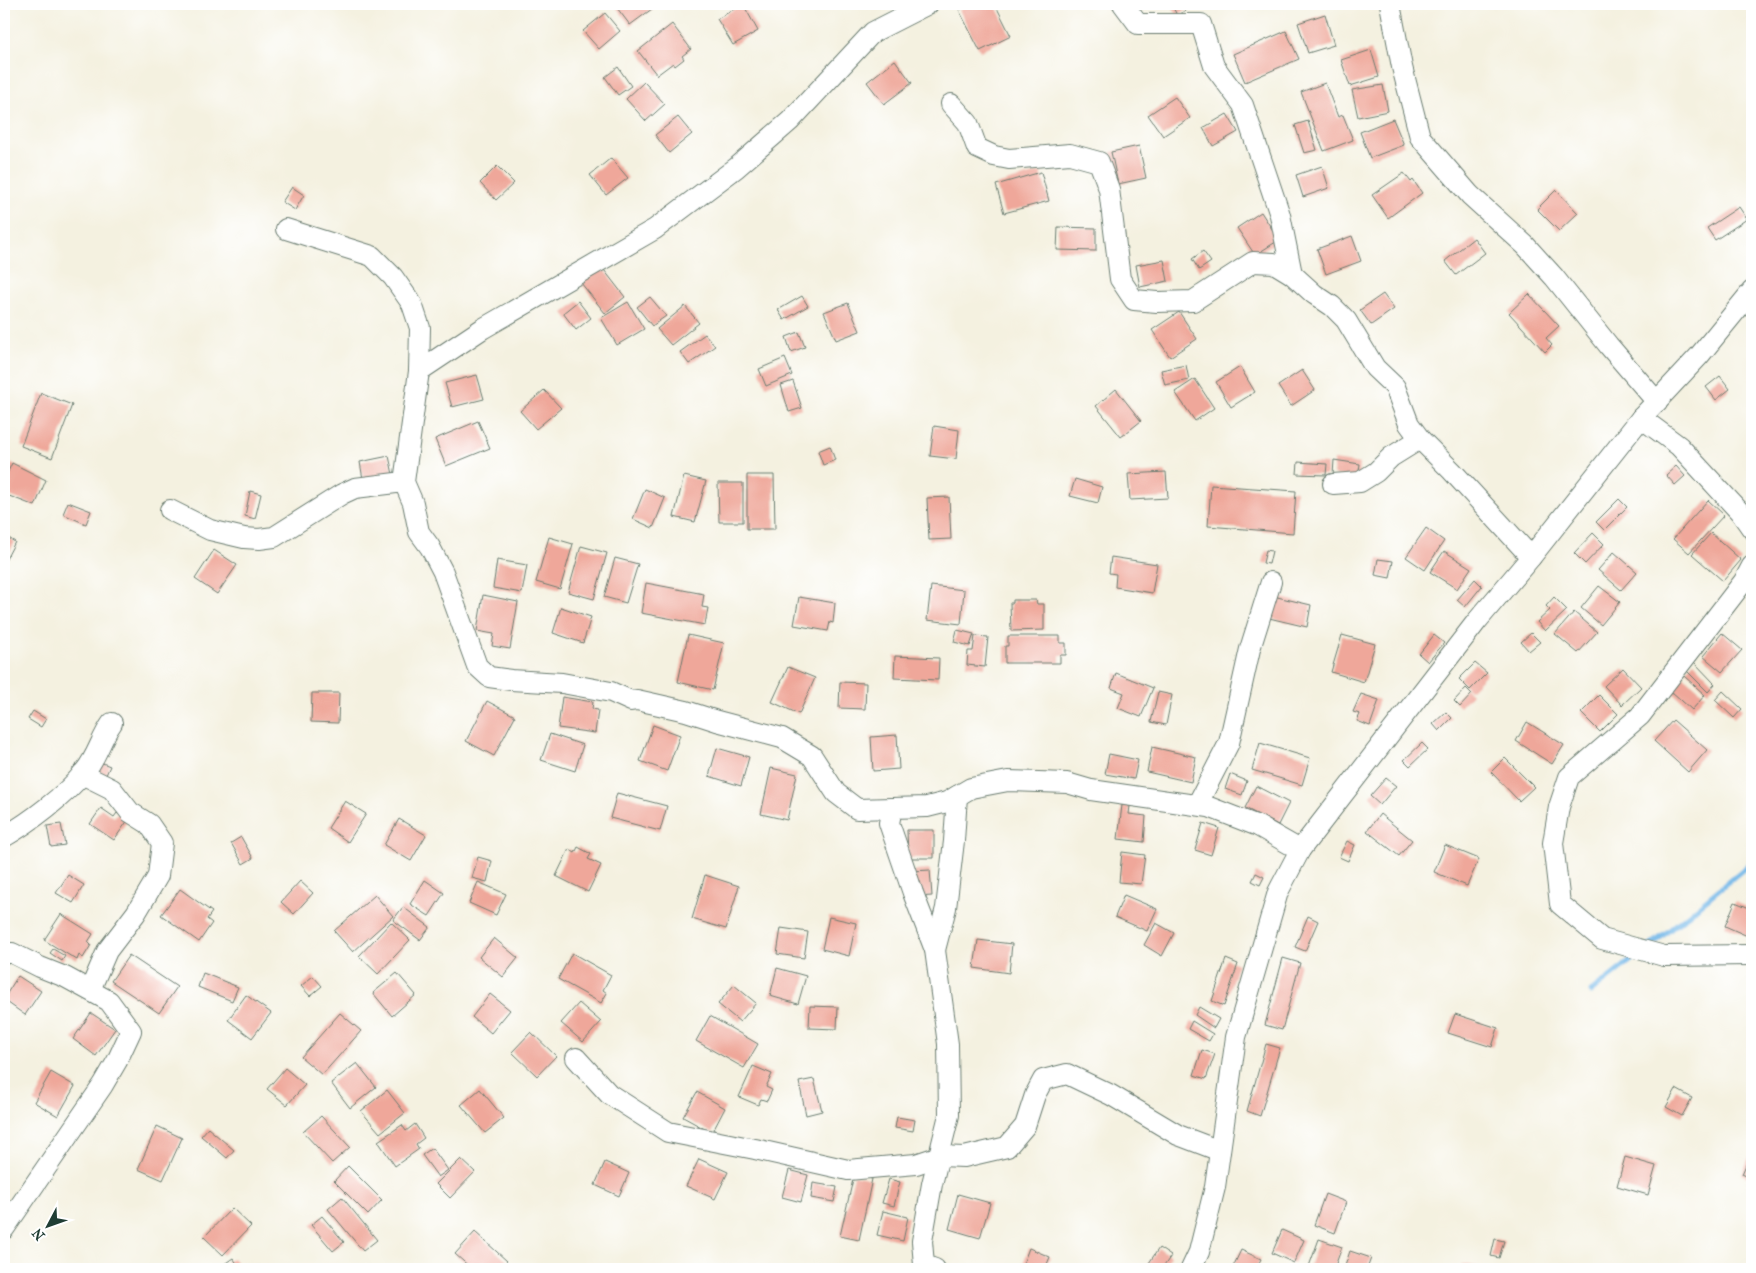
<svg xmlns="http://www.w3.org/2000/svg" width="1756" height="1273" font-family="'IM FELL French Canon',serif">
	<style>
		.lines { fill: none; stroke-linecap: round; stroke-linejoin: round }
		.stream { stroke: #6fb6e7; stroke-width: 5 }
		.building { fill: #efa79a }
		.minor-casing { stroke: #6a7c70; stroke-width: 22 }
		.minor { stroke: #fff; stroke-width: 20 }
	</style>
	<rect width="100%" height="100%" fill="#fff"/>
	<filter id="ink" filterUnits="userSpaceOnUse"><feTurbulence type="fractalNoise" baseFrequency=".02" numOctaves="2"/><feDisplacementMap in="SourceGraphic" scale="10" xChannelSelector="R" yChannelSelector="G"/><feConvolveMatrix kernelMatrix="1 2 1 2 8 2 1 2 1" color-interpolation-filters="sRGB"/></filter>
	<filter id="wash" filterUnits="userSpaceOnUse"><feTurbulence type="fractalNoise" baseFrequency=".0096" numOctaves="4" result="noise"/><feDisplacementMap in="SourceGraphic" scale="20" xChannelSelector="R" yChannelSelector="G"/><feGaussianBlur stdDeviation="1.12" result="paint"/><feColorMatrix in="noise" values="0 0 0 0 0 0 0 0 0 0 0 0 0 0 0 0 0 1.4 0 .05"/><feComposite in="paint" operator="in"/></filter>
	<g filter="url(#wash)">
		<rect width="100%" height="100%" fill="#f4f1e0"/>
		<g class="lines">
			<g class="stream">
				<path d="M1649,947L1752,862"/>
				<path d="M1591,992L1638,955"/>
			</g>
		</g>
		<g id="blocks">
			<g class="building">
				<path d="M614,4H654L656,6L630,25Z"/>
				<path d="M743,4L758,31L733,45L717,19Z"/>
				<path d="M972,4H995L1011,36L980,51L959,10Z"/>
				<path d="M1171,4H1198L1177,15Z"/>
				<path d="M605,13L620,31L599,49L583,31Z"/>
				<path d="M1325,14L1334,45L1308,53L1298,23Z"/>
				<path d="M672,24L691,49L682,56L684,59L675,66L673,63L657,75L638,51Z"/>
				<path d="M1286,31L1299,59L1245,82L1233,54Z"/>
				<path d="M1371,50L1379,77L1350,86L1341,60Z"/>
				<path d="M895,60L912,83L884,104L867,82Z"/>
				<path d="M618,67L631,86L618,95L605,77Z"/>
				<path d="M644,82L665,104L646,121L626,99Z"/>
				<path d="M1325,83L1338,117L1343,115L1353,140L1324,151L1301,92Z"/>
				<path d="M1383,85L1388,111L1358,117L1352,90Z"/>
				<path d="M1175,97L1190,118L1163,136L1148,115Z"/>
				<path d="M1227,114L1238,132L1213,146L1203,128Z"/>
				<path d="M678,117L692,134L669,153L655,135Z"/>
				<path d="M1393,119L1404,145L1370,158L1360,132Z"/>
				<path d="M1308,121L1317,150L1304,153L1295,125Z"/>
				<path d="M1139,146L1146,178L1118,184L1111,152Z"/>
				<path d="M611,158L628,178L606,195L590,175Z"/>
				<path d="M497,166L514,183L496,200L480,183Z"/>
				<path d="M1322,166L1329,188L1303,197L1296,175Z"/>
				<path d="M1041,172L1049,201L1004,213L996,185Z"/>
				<path d="M1404,173L1411,182L1413,180L1422,193L1388,218L1372,195Z"/>
				<path d="M292,187L304,195L295,210L282,202Z"/>
				<path d="M1556,190L1578,213L1559,231L1537,209Z"/>
				<path d="M1739,207L1747,219L1715,240L1707,228Z"/>
				<path d="M1261,212L1279,240L1255,255L1237,228Z"/>
				<path d="M1058,227L1096,228V251L1057,250Z"/>
				<path d="M1352,236L1361,261L1326,274L1317,249Z"/>
				<path d="M1474,238L1485,253L1456,275L1445,261Z"/>
				<path d="M1203,251L1211,262L1199,270L1192,259Z"/>
				<path d="M1164,260L1168,281L1140,287L1136,265Z"/>
				<path d="M601,266L625,297L605,313L581,283Z"/>
				<path d="M1383,294L1394,309L1371,325L1360,310Z"/>
				<path d="M1529,294L1559,326L1546,338L1552,345L1545,352L1509,313Z"/>
				<path d="M802,296L808,306L784,320L778,310Z"/>
				<path d="M650,297L666,316L652,326L637,307Z"/>
				<path d="M578,301L591,318L576,330L563,313Z"/>
				<path d="M628,302L644,329L617,345L601,318Z"/>
				<path d="M848,303L860,331L836,340L824,312Z"/>
				<path d="M685,306L699,323L671,345L657,329Z"/>
				<path d="M1179,312L1197,339L1170,357L1152,330Z"/>
				<path d="M799,332L805,347L791,352L786,337Z"/>
				<path d="M705,334L715,346L689,364L680,352Z"/>
				<path d="M785,358L792,375L766,386L759,369Z"/>
				<path d="M1186,365L1189,380L1165,385L1161,370Z"/>
				<path d="M1240,367L1255,392L1231,407L1216,382Z"/>
				<path d="M1302,370L1315,390L1291,406L1278,386Z"/>
				<path d="M477,375L484,399L452,407L445,383Z"/>
				<path d="M1720,376L1730,389L1716,400L1706,387Z"/>
				<path d="M1195,379L1214,408L1195,421L1175,392Z"/>
				<path d="M793,381L802,408L789,412L781,385Z"/>
				<path d="M1116,389L1141,421L1121,437L1096,406Z"/>
				<path d="M544,390L561,408L536,429L520,411Z"/>
				<path d="M41,393L72,405L52,458L21,446Z"/>
				<path d="M478,421L490,448L446,466L435,439Z"/>
				<path d="M934,426L959,430L956,459L930,456Z"/>
				<path d="M830,446L835,460L823,465L818,451Z"/>
				<path d="M389,456L394,479L364,485L360,462Z"/>
				<path d="M1334,460L1360,464L1358,478L1333,475Z"/>
				<path d="M1298,462L1327,464L1326,475L1297,474Z"/>
				<path d="M12,463L46,480L35,506L4,494V480Z"/>
				<path d="M1676,466L1685,476L1675,485L1666,475Z"/>
				<path d="M1166,472L1168,498L1130,500L1128,474Z"/>
				<path d="M747,475H774L775,529H747Z"/>
				<path d="M684,476L706,481L695,522L674,517Z"/>
				<path d="M1075,479L1102,487L1098,503L1070,496Z"/>
				<path d="M718,483H743V522H719Z"/>
				<path d="M1211,485L1296,491L1293,533L1208,526Z"/>
				<path d="M645,489L665,498L653,528L633,519Z"/>
				<path d="M250,491L261,494L255,519L245,516Z"/>
				<path d="M949,497L951,539L929,540L927,498Z"/>
				<path d="M1619,499L1627,507L1604,530L1596,522Z"/>
				<path d="M1708,500L1724,515L1689,553L1673,539Z"/>
				<path d="M68,502L91,511L86,524L63,514Z"/>
				<path d="M1426,528L1444,541L1425,570L1406,557Z"/>
				<path d="M4,531L9,534L7,537L15,542L5,561L4,560Z"/>
				<path d="M1593,533L1604,544L1585,564L1574,553Z"/>
				<path d="M1711,533L1741,560L1723,581L1692,554Z"/>
				<path d="M549,537L573,544L560,589L536,582Z"/>
				<path d="M581,546L607,553L594,599L568,592Z"/>
				<path d="M214,550L237,565L217,594L195,579Z"/>
				<path d="M1266,550L1272,551L1269,564L1263,563Z"/>
				<path d="M1444,551L1471,568L1457,589L1430,572Z"/>
				<path d="M1614,552L1637,572L1621,590L1598,570Z"/>
				<path d="M1111,557L1157,564L1152,593L1115,587L1116,574L1109,573Z"/>
				<path d="M615,558L638,564L626,603L604,597Z"/>
				<path d="M1378,559L1393,561L1390,578L1375,575Z"/>
				<path d="M497,560L527,565L522,593L493,588Z"/>
				<path d="M1475,579L1482,586L1465,607L1457,600Z"/>
				<path d="M646,583L704,594L702,607L708,608L705,625L641,613Z"/>
				<path d="M931,586L964,590L961,624L927,620Z"/>
				<path d="M1599,586L1620,602L1601,625L1581,608Z"/>
				<path d="M483,595L518,602L510,649L492,646L494,634L477,631Z"/>
				<path d="M1273,596L1311,605L1307,627L1269,618Z"/>
				<path d="M799,597L835,603L833,623L830,622L828,631L794,625Z"/>
				<path d="M1554,597L1567,610L1545,631L1537,622L1550,610L1546,606Z"/>
				<path d="M1013,600H1036L1037,604H1044V630L1011,631L1010,603H1013Z"/>
				<path d="M561,607L591,617L583,643L553,633Z"/>
				<path d="M1574,612L1597,632L1578,653L1555,634Z"/>
				<path d="M957,630L974,634L970,646L954,642Z"/>
				<path d="M1531,633L1540,642L1529,651L1521,642Z"/>
				<path d="M1722,633L1742,650L1722,672L1703,656Z"/>
				<path d="M688,635L724,643L713,690L678,682Z"/>
				<path d="M1342,635L1375,644L1364,682L1331,672Z"/>
				<path d="M1434,635L1444,643L1428,662L1419,654Z"/>
				<path d="M975,636L988,637L985,667L967,665L968,651H973Z"/>
				<path d="M1008,636H1060V643H1066V655H1060V663H1005V646H1008Z"/>
				<path d="M895,656L939,658L938,680L894,678Z"/>
				<path d="M1694,662L1715,684L1708,692L1686,670Z"/>
				<path d="M1475,663L1487,673L1470,690L1459,679Z"/>
				<path d="M788,667L815,678L799,714L772,702Z"/>
				<path d="M1623,668L1641,687L1622,705L1604,686Z"/>
				<path d="M1116,673L1153,688L1141,717L1118,708L1124,693L1111,688Z"/>
				<path d="M1684,676L1705,695L1692,710L1671,691Z"/>
				<path d="M840,682L866,683L865,709L839,708Z"/>
				<path d="M1466,688L1472,694L1460,707L1454,701Z"/>
				<path d="M1723,691L1742,709L1734,718L1715,700Z"/>
				<path d="M1158,692L1172,695L1166,725L1151,722Z"/>
				<path d="M312,693H339L338,723L311,722Z"/>
				<path d="M1361,694L1379,700L1370,726L1357,721L1360,714L1353,712Z"/>
				<path d="M1599,695L1618,714L1600,732L1581,713Z"/>
				<path d="M562,697L593,702L592,709L598,710L595,733L558,728Z"/>
				<path d="M487,701L515,716L494,756L466,741Z"/>
				<path d="M33,711L46,719L41,727L28,719Z"/>
				<path d="M1446,712L1452,718L1439,731L1433,724Z"/>
				<path d="M1673,720L1707,750L1688,772L1654,741Z"/>
				<path d="M1527,722L1564,745L1552,764L1516,741Z"/>
				<path d="M653,725L680,735L667,771L640,761Z"/>
				<path d="M550,734L583,745L575,771L541,760Z"/>
				<path d="M897,735L899,769L873,771L871,737Z"/>
				<path d="M1260,743L1310,758L1302,785L1252,770Z"/>
				<path d="M1422,743L1428,749L1410,766L1404,760Z"/>
				<path d="M1152,747L1196,757L1191,782L1147,772Z"/>
				<path d="M717,748L749,757L741,786L709,776Z"/>
				<path d="M1109,754L1138,760L1134,779L1105,774Z"/>
				<path d="M1505,758L1534,787L1519,801L1491,772Z"/>
				<path d="M100,762L110,766L106,775L97,771Z"/>
				<path d="M771,768L797,774L787,820L761,814Z"/>
				<path d="M1230,774L1247,781L1242,795L1225,789Z"/>
				<path d="M1386,778L1396,786L1380,805L1370,796Z"/>
				<path d="M1256,786L1289,803L1278,825L1245,808Z"/>
				<path d="M617,793L667,806L660,831L610,818Z"/>
				<path d="M345,801L366,814L348,842L328,828Z"/>
				<path d="M1122,805L1130,806L1129,814L1146,816L1144,842L1118,839Z"/>
				<path d="M101,808L114,817L117,813L128,820L114,840L90,824Z"/>
				<path d="M1380,814L1412,840L1399,856L1367,831Z"/>
				<path d="M399,819L426,835L411,861L384,845Z"/>
				<path d="M1203,823L1219,828L1211,855L1195,850Z"/>
				<path d="M61,824L65,845L51,847L47,826Z"/>
				<path d="M907,830H934V858H908Z"/>
				<path d="M241,837L253,858L243,864L231,843Z"/>
				<path d="M1347,841L1355,845L1348,861L1339,857Z"/>
				<path d="M1445,845L1479,859L1467,886L1434,872Z"/>
				<path d="M578,847L591,854L588,859L601,865L588,892L556,876L569,849L575,853Z"/>
				<path d="M1122,852L1145,855L1141,884L1119,882Z"/>
				<path d="M478,857L492,861L487,882L472,878Z"/>
				<path d="M930,870L932,896L915,897L913,871Z"/>
				<path d="M1256,873L1264,877L1260,885L1252,881Z"/>
				<path d="M68,875L84,885L73,903L56,893Z"/>
				<path d="M705,875L739,886L726,929L692,919Z"/>
				<path d="M425,880L444,893L429,916L410,904Z"/>
				<path d="M300,881L313,893L294,914L281,902Z"/>
				<path d="M478,882L506,894L496,915L469,903Z"/>
				<path d="M180,889L212,912L207,919L212,923L199,942L161,915Z"/>
				<path d="M375,895L393,916L353,952L334,931Z"/>
				<path d="M1124,895L1157,909L1147,931L1115,917Z"/>
				<path d="M1735,902L1752,909V938L1725,926Z"/>
				<path d="M403,907L430,927L420,940L393,920Z"/>
				<path d="M61,914L93,934L88,942L91,945L83,958L79,955L77,960L44,940Z"/>
				<path d="M1308,916L1318,921L1305,951L1295,947Z"/>
				<path d="M829,917L856,923L849,956L822,949Z"/>
				<path d="M391,922L410,940L378,974L359,956Z"/>
				<path d="M1156,923L1174,933L1162,956L1144,945Z"/>
				<path d="M781,928L808,932L804,958L777,954Z"/>
				<path d="M494,938L518,958L503,977L479,957Z"/>
				<path d="M978,940L1012,944L1009,973L974,968Z"/>
				<path d="M53,949L65,956L62,961L50,953Z"/>
				<path d="M572,953L611,975L603,990L607,993L601,1003L558,979Z"/>
				<path d="M129,955L177,987L159,1013L111,981Z"/>
				<path d="M1283,958L1300,963L1282,1030L1265,1025Z"/>
				<path d="M1226,959L1238,964L1224,1006L1212,1001Z"/>
				<path d="M777,968L806,976L798,1004L770,996Z"/>
				<path d="M203,973L238,987L232,1001L198,987Z"/>
				<path d="M397,973L416,995L392,1016L373,993Z"/>
				<path d="M18,976L41,991L25,1015L4,1000V998Z"/>
				<path d="M313,976L322,986L310,996L301,986Z"/>
				<path d="M734,985L756,1003L740,1022L718,1004Z"/>
				<path d="M490,994L510,1010L491,1033L472,1017Z"/>
				<path d="M246,995L271,1013L252,1038L228,1020Z"/>
				<path d="M579,1003L601,1022L583,1042L561,1023Z"/>
				<path d="M810,1006L838,1007L837,1029L809,1028Z"/>
				<path d="M1199,1007L1219,1019L1214,1028L1195,1015Z"/>
				<path d="M91,1013L115,1029L96,1056L73,1039Z"/>
				<path d="M340,1013L361,1031L322,1075L301,1057Z"/>
				<path d="M1455,1014L1498,1028L1492,1047L1448,1033Z"/>
				<path d="M710,1016L758,1044L744,1068L696,1041Z"/>
				<path d="M1192,1021L1213,1034L1209,1041L1188,1029Z"/>
				<path d="M531,1032L556,1056L537,1076L512,1052Z"/>
				<path d="M1266,1044L1280,1048L1260,1116L1247,1111Z"/>
				<path d="M1202,1050L1215,1054L1206,1079L1194,1075Z"/>
				<path d="M357,1063L376,1087L350,1108L331,1083Z"/>
				<path d="M753,1066L772,1074L766,1087L772,1090L767,1101L761,1099L758,1105L739,1097Z"/>
				<path d="M285,1068L305,1085L287,1105L267,1089Z"/>
				<path d="M51,1072L75,1086L58,1116L34,1102Z"/>
				<path d="M814,1079L822,1111L806,1115L799,1082Z"/>
				<path d="M480,1089L504,1118L485,1133L461,1105Z"/>
				<path d="M1676,1089L1692,1098L1682,1116L1666,1107Z"/>
				<path d="M387,1090L405,1113L380,1133L361,1111Z"/>
				<path d="M697,1092L725,1108L712,1133L683,1117Z"/>
				<path d="M321,1116L350,1147L332,1163L303,1132Z"/>
				<path d="M897,1117L915,1120L913,1131L895,1128Z"/>
				<path d="M415,1124L424,1138L416,1144L419,1149L395,1166L378,1141L402,1125L406,1131Z"/>
				<path d="M157,1126L182,1138L163,1180L138,1169Z"/>
				<path d="M208,1128L234,1150L227,1158L201,1136Z"/>
				<path d="M432,1148L448,1170L438,1177L422,1155Z"/>
				<path d="M1752,1151V1179L1742,1174Z"/>
				<path d="M1625,1157L1656,1166L1648,1195L1617,1186Z"/>
				<path d="M461,1159L475,1172L450,1198L436,1184Z"/>
				<path d="M699,1159L728,1172L715,1199L686,1186Z"/>
				<path d="M605,1162L629,1173L619,1196L595,1185Z"/>
				<path d="M348,1166L382,1200L368,1215L334,1181Z"/>
				<path d="M789,1170L808,1175L801,1202L782,1197Z"/>
				<path d="M854,1175L872,1179L859,1240L840,1236Z"/>
				<path d="M889,1179L900,1182L894,1206L882,1203Z"/>
				<path d="M813,1183L837,1187L834,1202L811,1198Z"/>
				<path d="M958,1194L990,1203L980,1238L949,1229Z"/>
				<path d="M1325,1194L1346,1202L1335,1233L1314,1225Z"/>
				<path d="M342,1197L377,1240L363,1251L328,1209Z"/>
				<path d="M232,1208L251,1226L223,1255L204,1237Z"/>
				<path d="M883,1211L908,1217L903,1241L877,1235Z"/>
				<path d="M322,1216L344,1242L333,1251L311,1225Z"/>
				<path d="M1282,1230L1304,1240L1294,1263L1272,1253Z"/>
				<path d="M475,1232L507,1261L499,1269H472L455,1254Z"/>
				<path d="M1319,1239L1342,1247L1334,1269H1308Z"/>
				<path d="M1495,1239L1504,1241L1499,1258L1491,1256Z"/>
				<path d="M1029,1248L1050,1257L1045,1269H1021Z"/>
				<path d="M1159,1248L1171,1256L1162,1269H1145Z"/>
				<path d="M1241,1250L1261,1259L1256,1269H1232Z"/>
				<path d="M1350,1251L1371,1258L1367,1269H1344Z"/>
				<path d="M233,1258L241,1269H217Z"/>
				<path d="M1462,1264L1485,1268V1269H1461Z"/>
			</g>
		</g>
	</g>
	<g filter="url(#ink)">
		<use href="#blocks" fill-opacity="0" stroke="#6a7c70" stroke-width="1"/>
		<g class="lines">
			<defs>
				<g id="minor">
					<path d="M1123,4L1138,24H1201L1214,66L1243,105L1280,215L1292,274"/>
					<path d="M1390,4L1402,67L1420,137L1470,195L1525,245L1554,277L1609,346L1657,402"/>
					<path d="M951,104L968,123L977,148L994,156L1009,159L1070,154L1099,162L1109,189L1120,279L1134,300L1157,302L1193,301L1253,262L1274,263L1292,274L1314,294L1332,306L1346,320L1375,368L1395,387L1409,424L1420,439L1452,471L1531,557"/>
					<path d="M286,229L372,256L393,277L412,304L420,328L419,371L404,482L413,503L419,532L430,547L443,572L477,666L489,677L511,680L562,683L611,692L631,701L637,700L686,711L717,721L782,738L812,756L836,793L857,809L927,807L947,802L971,788L1008,781L1067,783L1091,790L1209,807L1258,826L1300,850"/>
					<path d="M419,371L482,329L655,229L736,168L790,121L873,32L928,4"/>
					<path d="M1641,418L1679,446L1740,512L1752,529"/>
					<path d="M1333,484L1360,482L1376,472L1391,457L1420,439"/>
					<path d="M170,510L210,530L244,538L259,539L274,537L342,494L355,488L404,482"/>
					<path d="M1752,566L1744,581L1640,716L1569,777L1559,807L1553,843L1560,904L1602,939L1664,956L1752,955"/>
					<path d="M82,774L112,789L130,812L149,824L162,843L158,876L136,913L107,951L90,990"/>
					<path d="M1197,805L1229,743L1250,649L1271,582"/>
					<path d="M892,808L889,823L913,893L935,950L948,1044L949,1115L932,1184L922,1241L924,1265L935,1269"/>
					<path d="M4,837C30,822 66,795 85,771C97,757 101,738 112,723"/>
					<path d="M935,950L946,908L954,841L957,796"/>
					<path d="M4,953H12L40,967L65,977L109,1001L131,1031L117,1061L103,1085L4,1229"/>
					<path d="M576,1058L609,1094L668,1132L755,1149L848,1170L916,1164L940,1156L964,1157L1007,1147L1025,1126L1035,1095L1043,1080L1067,1074L1111,1095L1178,1135L1220,1151"/>
					<path d="M1191,1269L1199,1252L1215,1187L1236,1037L1278,892L1300,850L1477,621L1531,557L1641,418L1699,356L1752,291"/>
				</g>
			</defs>
			<use href="#minor" class="minor-casing"/>
			<use href="#minor" class="minor"/>
		</g>
	</g>
	<rect width="1756" height="1273" fill="none" stroke="#fff" stroke-width="20"/>
	<g transform="translate(48 1226) rotate(229)" stroke="#ffffff" stroke-width="4" paint-order="stroke">
	<path d="M0-4L9 19L0 12L-9 19Z" fill="#1f3d34"/>
	<text y="-8" font-size="14" font-weight="bold" text-anchor="middle" fill="#1f3d34">N</text>
	</g>
</svg>
